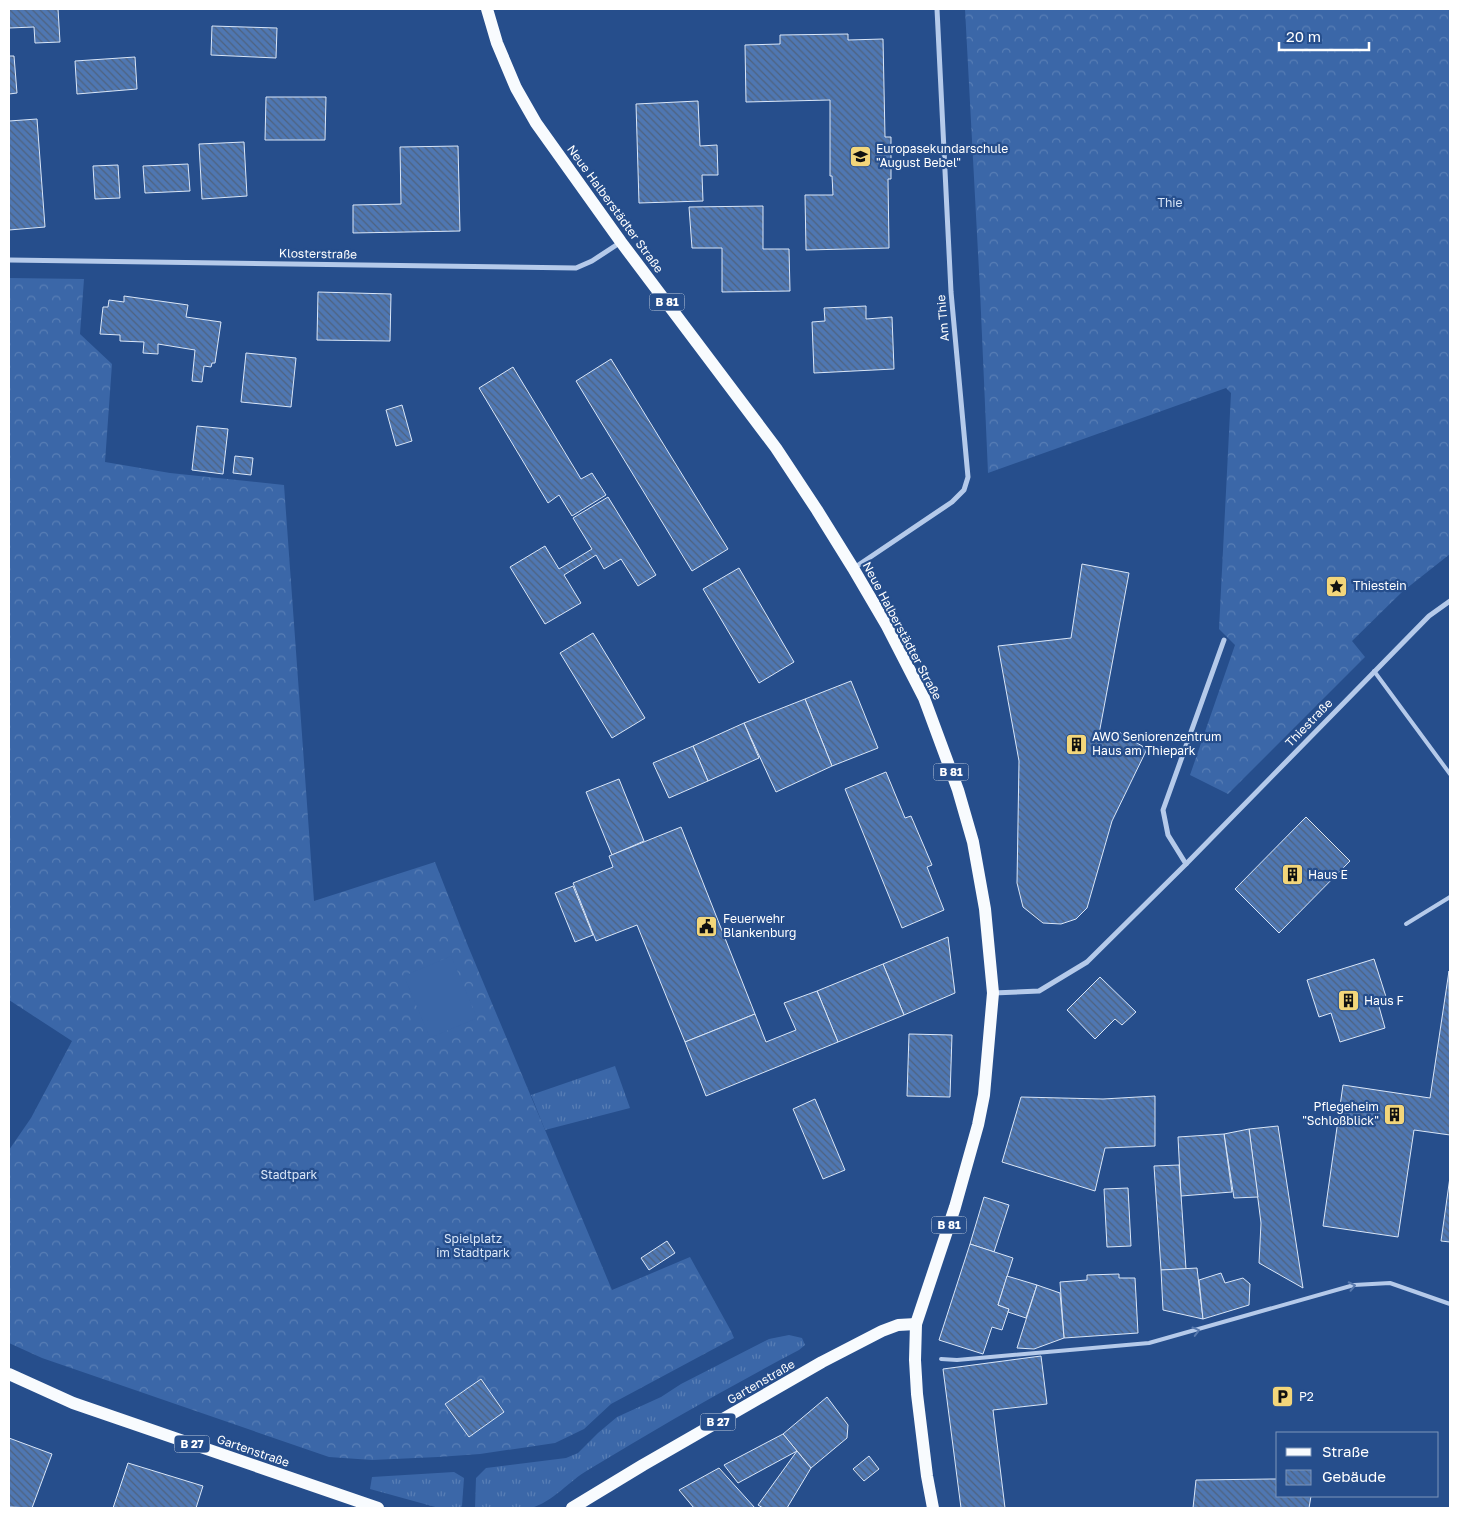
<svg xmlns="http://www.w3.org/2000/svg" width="1459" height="1517" font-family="'Golos Text',sans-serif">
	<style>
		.grass { fill: url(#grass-tufts) }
		.forest { fill: url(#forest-crowns) }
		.pitch { fill: #3b67a8 }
		.building { fill: url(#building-back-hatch); stroke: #d9e6f8 }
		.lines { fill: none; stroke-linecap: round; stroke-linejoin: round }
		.service { stroke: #b5caea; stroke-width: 4 }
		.minor { stroke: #b5caea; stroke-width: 5 }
		.primary { stroke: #f8fbfe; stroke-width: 12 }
		.oneway { stroke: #5879ad }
		.labels { text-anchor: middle; stroke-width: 4.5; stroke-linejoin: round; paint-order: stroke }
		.shield { fill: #264e8c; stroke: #becadc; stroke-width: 1 }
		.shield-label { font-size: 11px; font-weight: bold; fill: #fff }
		.poi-label { font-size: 12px; fill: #fff; stroke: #264e8c; text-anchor: start }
		.park-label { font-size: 12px; fill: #d9e6f8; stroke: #264e8c }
		.street-label { font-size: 12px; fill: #fff; stroke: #264e8c }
	</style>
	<defs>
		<pattern id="grass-tufts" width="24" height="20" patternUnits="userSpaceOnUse" patternTransform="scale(1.25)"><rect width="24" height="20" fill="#3b67a8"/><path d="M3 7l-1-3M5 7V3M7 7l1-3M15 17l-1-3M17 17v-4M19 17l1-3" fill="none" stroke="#587eb5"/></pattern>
		<pattern id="forest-crowns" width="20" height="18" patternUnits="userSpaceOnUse" patternTransform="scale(1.25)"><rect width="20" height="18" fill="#3b67a8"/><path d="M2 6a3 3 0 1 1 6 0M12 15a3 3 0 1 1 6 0" fill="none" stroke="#587eb5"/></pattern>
		<pattern id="building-back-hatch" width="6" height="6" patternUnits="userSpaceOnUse" patternTransform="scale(1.25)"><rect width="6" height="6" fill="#4f77b2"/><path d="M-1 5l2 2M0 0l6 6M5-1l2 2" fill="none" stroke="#4e627f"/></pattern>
	</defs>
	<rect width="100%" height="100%" fill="#264e8c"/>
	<g class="grass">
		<path d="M615,1066L630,1108L545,1130L531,1095Z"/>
		<path d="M789,1335L802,1338L805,1345L799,1350C727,1388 657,1428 588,1470C569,1481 553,1502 531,1508C520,1511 488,1508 475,1508L476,1478L486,1468L566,1458L578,1453L598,1433L617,1417L661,1397L681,1384L769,1339Z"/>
		<path d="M454,1472L464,1478L462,1506L460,1508H439L370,1489L372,1477Z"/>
	</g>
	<g class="forest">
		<path d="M965,9H1450V554L1402,592L1352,641L1365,657L1228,794L1190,775L1235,645L1219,629L1231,393L1226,388L988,473L980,290Z"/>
		<path d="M9,278L84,279L80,334L112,364L105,462L170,473L284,485L314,901L435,862L468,946L612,1290L690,1257L731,1331L734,1338L611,1404L584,1429L555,1443L480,1454L438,1457L372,1460L329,1457L42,1358L9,1343V1150L31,1118L72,1041L9,1000Z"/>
	</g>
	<path class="pitch" d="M451,956L477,1018L430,1038L404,976Z"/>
	<g class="building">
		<path d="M9,9H58L60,42L35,43L34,27L9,28Z"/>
		<path d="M212,26L277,28L276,58L211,55Z"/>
		<path d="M848,34V40L883,39L885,137H891V179H888L889,248L806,250L805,195H833L832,176H830V100L746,102L745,45L780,44V35Z"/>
		<path d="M9,56H14L17,93L9,94Z"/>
		<path d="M135,57L137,89L77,94L75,61Z"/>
		<path d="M266,97H326L325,140H265Z"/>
		<path d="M698,101L700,146L717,145L718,175H702L703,201L639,203L636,104Z"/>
		<path d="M37,119L45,227L9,230V121Z"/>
		<path d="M244,142L247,196L202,199L199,144Z"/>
		<path d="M458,146L460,231L353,233V205L401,204L400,147Z"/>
		<path d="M188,164L190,191L145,193L143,166Z"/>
		<path d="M118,165L120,198L95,199L93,166Z"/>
		<path d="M763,206V249H789L790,291L722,292V248H692L689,207Z"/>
		<path d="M318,292L391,294L390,341L317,340Z"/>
		<path d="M124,296L188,305L186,317L221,322L215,363H212L211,367L204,366L202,382L192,381L195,350L158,344V354L143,353L144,342L120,341V335L100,334L103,307H108L109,300L124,302Z"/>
		<path d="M866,306V319L892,317L894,369L814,373L812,322L825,321L824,308Z"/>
		<path d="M246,353L296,358L291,407L241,402Z"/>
		<path d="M611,359L728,549L692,571L576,381Z"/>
		<path d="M513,367L581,479L592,473L606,495L572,516L559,495L548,503L479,388Z"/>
		<path d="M402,405L412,441L396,446L386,410Z"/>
		<path d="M197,426L228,429L223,474L192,470Z"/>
		<path d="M235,456L253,458L251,475L233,473Z"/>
		<path d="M608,497L656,575L638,586L621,559L604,569L596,555L564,575L581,603L545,624L510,567L545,546L559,569L592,549L573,518Z"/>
		<path d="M1082,564L1129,573L1099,734L1118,738L1119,732L1147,749L1112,821L1087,908L1076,919L1061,924L1043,923L1023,907L1017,883L1019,761L998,646L1071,638Z"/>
		<path d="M739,568L794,662L759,683L703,589Z"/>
		<path d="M593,633L645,718L612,738L560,653Z"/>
		<path d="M851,681L878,748L832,766L805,699Z"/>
		<path d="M805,699L832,766L776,792L744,723Z"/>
		<path d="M744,723L759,758L708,781L693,746Z"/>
		<path d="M693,746L708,781L669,798L653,763Z"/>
		<path d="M886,772L905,818L911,816L932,865L927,867L944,910L902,928L845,789Z"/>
		<path d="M619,779L644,841L612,855L586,792Z"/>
		<path d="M1306,817L1350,861L1279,933L1235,889Z"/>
		<path d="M681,827L755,1014L685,1042L637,925L596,941L573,883L613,867L609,856Z"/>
		<path d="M573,886L593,935L575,942L555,893Z"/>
		<path d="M948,937L955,993L904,1015L883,964Z"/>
		<path d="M1374,959L1387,1000L1378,1003L1385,1028L1340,1042L1331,1013L1319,1017L1307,980Z"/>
		<path d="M883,964L904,1015L838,1042L817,991Z"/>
		<path d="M1449,971L1450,1135L1414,1130L1398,1237L1323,1226L1343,1085L1430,1098Z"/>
		<path d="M1100,977L1136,1012L1122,1025L1115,1019L1095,1039L1067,1010Z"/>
		<path d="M817,991L838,1042L706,1096L685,1042L755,1014L766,1042L796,1030L784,1003Z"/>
		<path d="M909,1034L952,1035L950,1097L907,1096Z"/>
		<path d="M1155,1096V1146L1105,1148L1095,1191L1002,1162L1021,1097L1103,1099Z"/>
		<path d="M815,1099L845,1170L823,1179L793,1109Z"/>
		<path d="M1278,1126L1303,1288L1259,1263L1261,1223L1249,1129Z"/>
		<path d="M1249,1129L1258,1197L1234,1198L1224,1134Z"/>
		<path d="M1224,1134L1232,1192L1181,1196L1178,1137Z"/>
		<path d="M1179,1165L1186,1269L1161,1270L1154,1166Z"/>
		<path d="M1450,1177V1242L1441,1241Z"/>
		<path d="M1128,1188L1131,1246L1107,1247L1104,1189Z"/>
		<path d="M984,1197L1009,1205L994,1252L970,1244Z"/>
		<path d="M667,1241L675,1253L649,1270L641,1258Z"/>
		<path d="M970,1244L1013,1258L998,1305L1009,1309L1002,1330L992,1327L983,1354L939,1340Z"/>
		<path d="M1197,1268L1203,1319L1163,1310L1161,1270Z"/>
		<path d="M1221,1273L1225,1283L1243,1278L1250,1284L1249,1305L1203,1319L1199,1280Z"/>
		<path d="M1119,1274V1278H1135L1138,1333L1064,1338L1060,1282L1087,1280V1275Z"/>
		<path d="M1007,1276L1037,1285L1026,1318L1008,1312L1009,1309L998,1305Z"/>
		<path d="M1037,1285L1060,1293L1064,1338L1034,1349L1017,1348Z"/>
		<path d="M1041,1356L1047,1404L993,1410L1005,1508H961L943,1369Z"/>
		<path d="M481,1379L504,1412L469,1437L445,1404Z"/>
		<path d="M827,1397L848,1425L847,1438L811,1468L783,1434Z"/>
		<path d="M783,1434L797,1451L738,1483L724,1465Z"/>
		<path d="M9,1438L52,1454L32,1508L9,1507Z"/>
		<path d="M797,1451L811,1468L787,1508H763L758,1505Z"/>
		<path d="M869,1456L879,1469L864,1481L853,1469Z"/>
		<path d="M128,1463L203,1486L196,1508H113Z"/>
		<path d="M719,1468L755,1508H694L679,1490Z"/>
		<path d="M1271,1479H1278V1496H1311L1309,1508H1193L1196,1480Z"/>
	</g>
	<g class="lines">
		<g class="service">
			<path d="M1374,671L1450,774"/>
			<path d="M1406,924L1450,897"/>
			<path d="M941,1359L957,1360L1149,1343L1354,1285L1390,1283L1450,1304"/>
		</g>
		<g class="minor">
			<path d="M9,260L576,268L592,261L621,242"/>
			<path d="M854,568L952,502L964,490L968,477L951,292L937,9"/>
			<path d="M1186,864L1168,835L1163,810L1224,640"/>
			<path d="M993,993L1039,991L1087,962L1186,864L1429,616L1450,601"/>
		</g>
		<g class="primary">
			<path d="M487,9L497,43L516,88L536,123L621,242L776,448L817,510L853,568L887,626L924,698L958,790L973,842L985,909L993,993L984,1095L978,1125L955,1207L916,1324L915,1360L917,1394L927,1476L933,1508"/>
			<path d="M9,1374L73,1403L378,1508"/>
			<path d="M572,1508L643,1465L822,1362L882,1331L898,1325L916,1324"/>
		</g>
	</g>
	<defs><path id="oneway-chevron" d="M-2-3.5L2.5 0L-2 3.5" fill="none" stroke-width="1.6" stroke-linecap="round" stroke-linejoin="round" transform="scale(1.25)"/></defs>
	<g class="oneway">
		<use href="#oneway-chevron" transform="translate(1352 1286) rotate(-12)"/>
		<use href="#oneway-chevron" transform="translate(1196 1331) rotate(-15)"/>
	</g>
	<defs>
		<symbol id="school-square" viewBox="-11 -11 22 22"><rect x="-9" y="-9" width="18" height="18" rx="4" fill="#f3d67a" stroke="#264e8c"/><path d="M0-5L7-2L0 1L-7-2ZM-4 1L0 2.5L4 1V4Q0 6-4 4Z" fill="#111"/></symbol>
		<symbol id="sight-square" viewBox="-11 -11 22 22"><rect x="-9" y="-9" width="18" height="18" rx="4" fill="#f3d67a" stroke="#264e8c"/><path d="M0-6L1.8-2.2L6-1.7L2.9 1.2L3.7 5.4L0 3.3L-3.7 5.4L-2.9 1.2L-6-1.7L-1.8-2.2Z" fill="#111"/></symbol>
		<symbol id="building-square" viewBox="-11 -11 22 22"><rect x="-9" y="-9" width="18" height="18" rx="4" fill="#f3d67a" stroke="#264e8c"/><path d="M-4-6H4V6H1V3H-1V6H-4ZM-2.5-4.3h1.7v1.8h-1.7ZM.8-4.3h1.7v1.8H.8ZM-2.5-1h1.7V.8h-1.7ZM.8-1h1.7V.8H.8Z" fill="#111"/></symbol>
		<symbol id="civic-square" viewBox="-11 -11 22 22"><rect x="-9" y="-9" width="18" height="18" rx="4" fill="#f3d67a" stroke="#264e8c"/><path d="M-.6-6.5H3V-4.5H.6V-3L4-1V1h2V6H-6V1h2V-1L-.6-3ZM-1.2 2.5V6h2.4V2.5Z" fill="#111"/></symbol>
		<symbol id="parking-square" viewBox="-11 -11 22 22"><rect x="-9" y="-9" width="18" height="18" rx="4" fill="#f3d67a" stroke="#264e8c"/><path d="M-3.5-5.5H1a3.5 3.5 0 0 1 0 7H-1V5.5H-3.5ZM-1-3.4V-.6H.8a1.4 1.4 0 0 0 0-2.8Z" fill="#111"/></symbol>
	</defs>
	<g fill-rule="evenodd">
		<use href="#school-square" x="848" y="144" width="25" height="25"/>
		<use href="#sight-square" x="1324" y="574" width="25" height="25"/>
		<use href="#building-square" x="1064" y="732" width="25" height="25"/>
		<use href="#building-square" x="1280" y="862" width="25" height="25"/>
		<use href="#civic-square" x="694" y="914" width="25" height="25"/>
		<use href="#building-square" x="1336" y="988" width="25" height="25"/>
		<use href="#building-square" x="1382" y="1102" width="25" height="25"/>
		<use href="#parking-square" x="1270" y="1384" width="25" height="25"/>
	</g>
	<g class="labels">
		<g class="shield">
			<rect x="649.5" y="293.5" width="35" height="17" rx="4"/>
			<rect x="933.5" y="763.5" width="35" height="17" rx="4"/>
			<rect x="931.5" y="1216.5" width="35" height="17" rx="4"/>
			<rect x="700.5" y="1413.5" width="35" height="17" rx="4"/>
			<rect x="174.5" y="1435.5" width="35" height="17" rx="4"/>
		</g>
		<g class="shield-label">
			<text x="667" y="306">B 81</text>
			<text x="951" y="776">B 81</text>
			<text x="949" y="1229">B 81</text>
			<text x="718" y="1426">B 27</text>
			<text x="192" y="1448">B 27</text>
		</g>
		<g class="poi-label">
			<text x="876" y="153">Europasekundarschule<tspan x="876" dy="14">"August Bebel"</tspan></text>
			<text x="1353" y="590">Thiestein</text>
			<text x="1092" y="741">AWO Seniorenzentrum<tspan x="1092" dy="14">Haus am Thiepark</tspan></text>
			<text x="1308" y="879">Haus E</text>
			<text x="723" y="923">Feuerwehr<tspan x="723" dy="14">Blankenburg</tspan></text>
			<text x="1364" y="1005">Haus F</text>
			<text x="1379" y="1111" text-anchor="end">Pflegeheim<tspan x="1379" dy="14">"Schloßblick"</tspan></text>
			<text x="1299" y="1401">P2</text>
		</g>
		<g class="park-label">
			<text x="1170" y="207">Thie</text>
			<text x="289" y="1179">Stadtpark</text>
			<text x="473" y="1243">Spielplatz<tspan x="473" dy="14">im Stadtpark</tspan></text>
		</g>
		<g class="street-label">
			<text transform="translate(615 209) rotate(54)" y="4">Neue Halberstädter Straße</text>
			<text transform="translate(318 254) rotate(1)" y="4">Klosterstraße</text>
			<text transform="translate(943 318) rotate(-95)" y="4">Am Thie</text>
			<text transform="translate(902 631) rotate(62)" y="4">Neue Halberstädter Straße</text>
			<text transform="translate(1309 723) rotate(-46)" y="4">Thiestraße</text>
			<text transform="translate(761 1382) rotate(-30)" y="4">Gartenstraße</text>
			<text transform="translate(253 1451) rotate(19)" y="4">Gartenstraße</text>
		</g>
	</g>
	<rect width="1459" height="1517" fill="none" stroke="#ffffff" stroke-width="20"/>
	<rect x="1276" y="1432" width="162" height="65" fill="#264e8c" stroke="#7d95ba"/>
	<rect x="1286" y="1448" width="25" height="8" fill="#f8fbfe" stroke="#7d95ba"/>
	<text x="1322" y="1457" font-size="15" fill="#ffffff">Straße</text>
	<rect x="1286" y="1470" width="25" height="15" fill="url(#building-back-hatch)" stroke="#7d95ba"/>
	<text x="1322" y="1482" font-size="15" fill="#ffffff">Gebäude</text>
	<path d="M1279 42v8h90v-8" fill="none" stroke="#ffffff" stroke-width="2.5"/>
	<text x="1286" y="42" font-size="15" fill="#ffffff" stroke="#264e8c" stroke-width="4" paint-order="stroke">20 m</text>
</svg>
